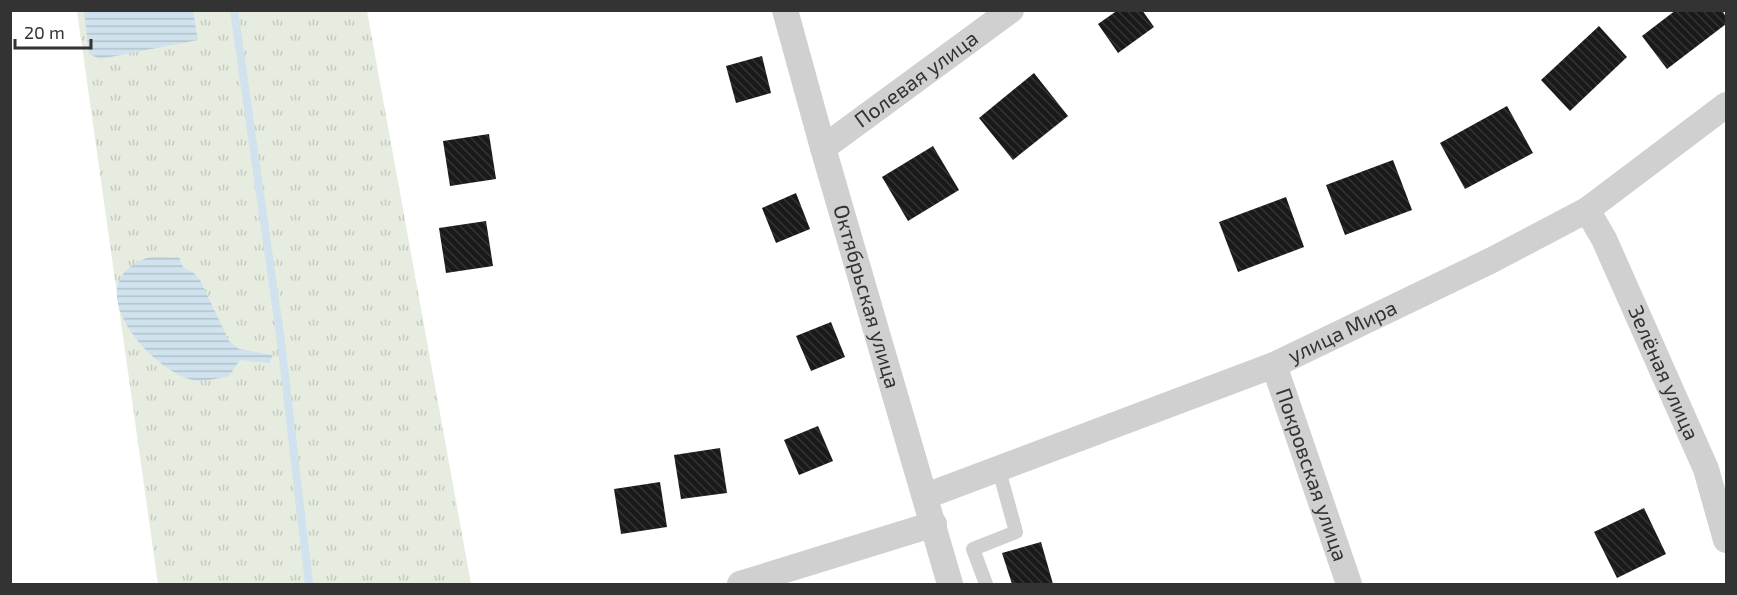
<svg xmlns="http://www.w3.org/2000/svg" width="1737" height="595" font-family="'Exo 2',sans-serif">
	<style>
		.grass { fill: url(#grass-tufts) }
		.water { fill: url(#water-rules) }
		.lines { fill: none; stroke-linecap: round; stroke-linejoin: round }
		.stream { stroke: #cfe2ee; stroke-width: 8 }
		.building { fill: url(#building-back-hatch) }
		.lane { stroke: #d0d0d0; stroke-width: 14 }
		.street { stroke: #d0d0d0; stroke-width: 26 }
		.labels { text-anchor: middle; stroke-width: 6; stroke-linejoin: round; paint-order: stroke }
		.street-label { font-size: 21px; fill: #333; stroke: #fff }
	</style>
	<defs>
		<pattern id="grass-tufts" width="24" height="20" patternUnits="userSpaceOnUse" patternTransform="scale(1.5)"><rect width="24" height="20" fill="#e6ecdf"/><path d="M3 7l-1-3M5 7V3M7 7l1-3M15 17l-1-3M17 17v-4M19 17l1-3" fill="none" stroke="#c6cbc0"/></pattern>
		<pattern id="water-rules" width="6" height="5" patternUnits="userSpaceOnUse" patternTransform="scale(1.5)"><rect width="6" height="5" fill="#cfe2ee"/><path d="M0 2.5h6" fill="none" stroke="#b2c2cd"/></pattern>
		<pattern id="building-back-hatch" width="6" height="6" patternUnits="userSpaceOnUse" patternTransform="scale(1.5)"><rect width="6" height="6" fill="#1a1a1a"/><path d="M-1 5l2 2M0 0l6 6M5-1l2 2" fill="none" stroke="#333"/></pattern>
	</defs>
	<rect width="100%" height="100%" fill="#fff"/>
	<path class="grass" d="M77,11H367L471,584H158Z"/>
	<g class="water">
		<path d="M84,11H193L198,40L100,59L89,54Z"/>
		<path d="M179,257L183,267L194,273L200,280L229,341L239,349L273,355L269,363L240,360L229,376C218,378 202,383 192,380C147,368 76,283 147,258C156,255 170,258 179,257Z"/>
	</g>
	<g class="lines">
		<path class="stream" d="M234,10L281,342L309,584"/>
	</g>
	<g class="building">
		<path d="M1118,10H1142L1154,27L1118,53L1098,24Z"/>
		<path d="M1676,10H1722L1726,17V24L1667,69L1642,36Z"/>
		<path d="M1599,26L1627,57L1570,111L1541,80Z"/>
		<path d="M762,56L771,93L736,103L726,66Z"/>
		<path d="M1034,73L1068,116L1013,160L979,118Z"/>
		<path d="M1507,106L1533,153L1465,189L1440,143Z"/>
		<path d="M489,134L496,179L450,186L443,141Z"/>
		<path d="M933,146L959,190L908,221L882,177Z"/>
		<path d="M1393,160L1412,210L1345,235L1326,185Z"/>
		<path d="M796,193L810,229L776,243L762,208Z"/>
		<path d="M1286,197L1304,247L1238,272L1219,222Z"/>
		<path d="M486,221L493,266L446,273L439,228Z"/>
		<path d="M831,322L845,357L811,371L796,336Z"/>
		<path d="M818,426L833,461L799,475L784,440Z"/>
		<path d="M720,448L727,493L681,499L674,455Z"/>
		<path d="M660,482L667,527L621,534L614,489Z"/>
		<path d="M1644,508L1666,554L1617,578L1594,532Z"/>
		<path d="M1041,542L1053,584H1012L1002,553Z"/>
	</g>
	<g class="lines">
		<path class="lane" d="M986,584L973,549L1016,532L999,470"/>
		<g class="street">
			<path id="s1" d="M785,10L823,148L950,584"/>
			<path id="s2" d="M823,148L1011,10"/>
			<path id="s3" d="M1587,210L1604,239L1706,469L1726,540"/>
			<path id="s4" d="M1274,365L1349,584"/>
			<path id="s5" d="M926,496L1274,365L1492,260L1587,210L1726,105"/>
			<path d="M740,584L934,524"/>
		</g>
	</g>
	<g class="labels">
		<g class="street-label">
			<text dy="7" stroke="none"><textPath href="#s2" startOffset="116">Полевая улица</textPath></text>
			<text dy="7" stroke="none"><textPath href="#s1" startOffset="298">Октябрьская улица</textPath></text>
			<text dy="7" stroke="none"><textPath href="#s5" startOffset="448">улица Мира</textPath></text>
			<text dy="7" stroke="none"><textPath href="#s3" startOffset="180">Зелёная улица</textPath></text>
			<text dy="7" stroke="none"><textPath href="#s4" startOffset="116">Покровская улица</textPath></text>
		</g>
	</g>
	<rect width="1737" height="595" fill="none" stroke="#333333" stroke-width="24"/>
	<path d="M15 39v9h76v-9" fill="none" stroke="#333333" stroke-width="3"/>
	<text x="24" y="39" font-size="18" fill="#333333" stroke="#ffffff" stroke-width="4.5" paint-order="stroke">20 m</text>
</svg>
